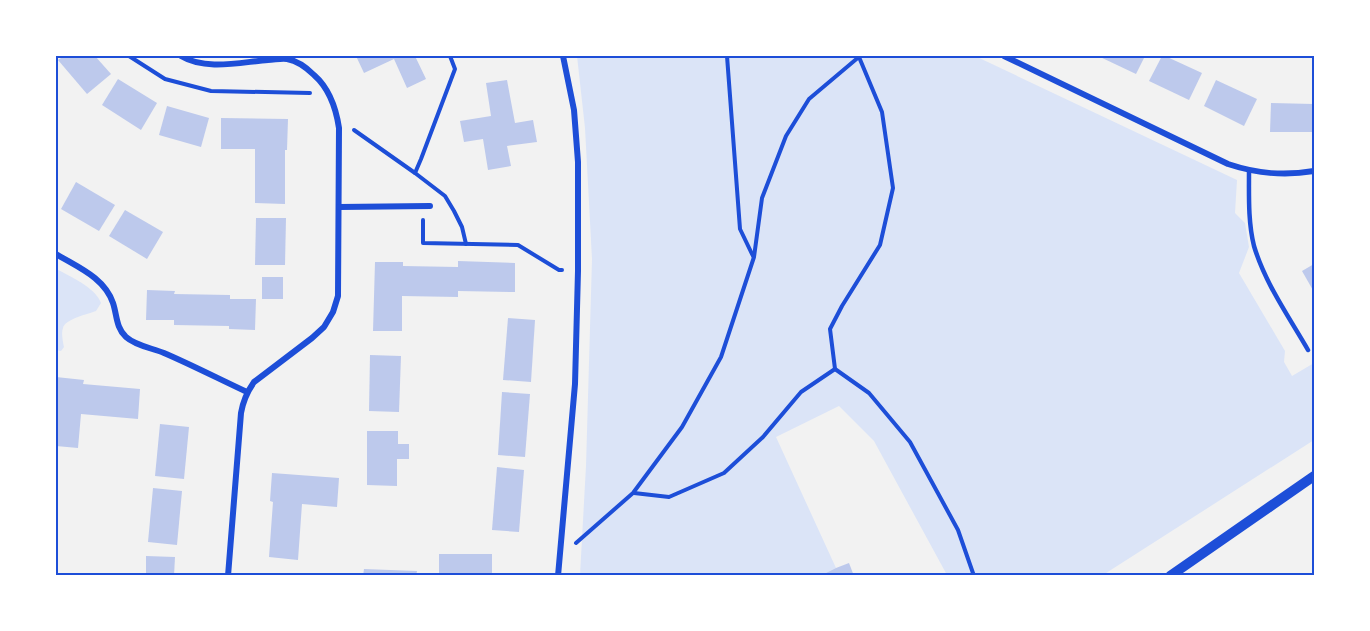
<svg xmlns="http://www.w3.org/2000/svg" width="1370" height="631" font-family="'Source Sans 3',sans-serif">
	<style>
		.green { fill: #dbe4f7 }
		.building { fill: #bdc9ec }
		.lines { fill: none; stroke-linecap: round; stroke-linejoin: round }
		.path { stroke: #1d4ed8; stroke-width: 4 }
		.service { stroke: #1d4ed8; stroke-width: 4.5 }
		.minor { stroke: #1d4ed8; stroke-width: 6 }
		.tertiary { stroke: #1d4ed8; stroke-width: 10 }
		.neatline { fill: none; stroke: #1d4ed8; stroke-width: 2 }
	</style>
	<rect width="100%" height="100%" fill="#f2f2f2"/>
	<g class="green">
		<path d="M577,56H975L1237,180L1235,213L1245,223L1249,247L1239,273L1285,351L1284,362L1292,376L1314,363V440L1103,575H947L874,441L839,406L776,437L836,568L820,576L580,575L586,466L592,259L585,128Z"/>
		<path d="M56,269C70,276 96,288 101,303L96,311C88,314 65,319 63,328C61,333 63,342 64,347L61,351L56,350Z"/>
	</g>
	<g class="building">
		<path d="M64,56H95L111,74L87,94L58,60Z"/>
		<path d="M356,56H415L426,79L407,88L394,59L364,73Z"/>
		<path d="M1098,56H1145L1136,74Z"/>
		<path d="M1162,56H1165L1202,73L1189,100L1149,81Z"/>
		<path d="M118,79L157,103L141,130L102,105Z"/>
		<path d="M507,80L515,123L533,120L537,142L507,146L511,166L488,170L483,139L464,142L460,121L491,116L486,83Z"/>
		<path d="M1216,80L1257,99L1244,126L1204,106Z"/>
		<path d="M1271,103L1314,104V132H1270Z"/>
		<path d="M167,106L209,118L201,147L159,135Z"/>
		<path d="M221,118L288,119L287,150H285V204L255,203V149H221Z"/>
		<path d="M76,182L115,205L99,231L61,209Z"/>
		<path d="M125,210L163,232L147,259L109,236Z"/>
		<path d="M256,218H286L285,265H255Z"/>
		<path d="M458,261L515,263V292L458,291V297L402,296V331H373L375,262H403V266L458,267Z"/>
		<path d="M1314,264V292L1302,271Z"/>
		<rect x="262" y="277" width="21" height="22"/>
		<path d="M147,290L175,291L174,294L230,295V299H256L255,330L229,329V326L174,325V320H146Z"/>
		<path d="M508,318L535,320L531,382L503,380Z"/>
		<path d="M370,355L401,356L399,412L369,411Z"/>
		<path d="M56,377L84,380L83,384L140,389L138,419L81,414L78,448L56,446Z"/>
		<path d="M502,392L530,394L525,457L498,455Z"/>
		<path d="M160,424L189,427L184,479L155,476Z"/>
		<path d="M367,431H398V444H409V459H397V486L367,485Z"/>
		<path d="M497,467L524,470L519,532L492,530Z"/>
		<path d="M272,473L339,478L337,507L302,504L298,560L269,557L273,502L270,501Z"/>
		<path d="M153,488L182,491L177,545L148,542Z"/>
		<rect x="439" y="554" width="53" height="22"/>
		<path d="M146,556L175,557L174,576H146Z"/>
		<path d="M849,563L854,576H820L836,568Z"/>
		<path d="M364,569L417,571L416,576H363Z"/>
	</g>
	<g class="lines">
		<g class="path">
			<path d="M129,56L165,79L211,91L310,93"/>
			<path d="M727,56L740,229L753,256"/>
			<path d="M859,57L882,112L893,188L880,245L842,306L830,329L835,369L869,393L910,442L958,530L974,576"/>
			<path d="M354,130L415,173L445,196L454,211L462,227L466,244"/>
			<path d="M415,173L421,159L455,69L450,56"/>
			<path d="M423,220V243L518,245L559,270H562"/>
			<path d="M634,493L669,497L724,473L763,437L801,392L835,369"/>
			<path d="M576,543L633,493L682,427L721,357L754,257L762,198L786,136L809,99L860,56"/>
		</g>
		<path class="service" d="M1249,171C1249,196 1248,222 1254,246C1265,283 1289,317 1308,350"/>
		<g class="minor">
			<path d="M181,56C206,71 241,62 268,60C274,60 281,58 287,59C298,61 306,67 314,75C330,89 336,108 339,128L338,296L333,312L324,327L312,338L254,382C247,392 243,401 241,413L228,576"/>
			<path d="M1004,56L1228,164C1258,174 1284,176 1314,171"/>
			<path d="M339,207L430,206"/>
			<path d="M56,254C77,267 104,277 113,303C117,315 116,328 126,337C136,346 152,348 164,353C192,365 219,379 247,392"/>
			<path d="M558,576L575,384L578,271V162L574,110L563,56"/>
		</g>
		<path class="tertiary" d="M1170,576L1314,476"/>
	</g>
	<rect width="1370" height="631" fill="none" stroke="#ffffff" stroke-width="114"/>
	<rect x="57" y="57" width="1256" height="517" class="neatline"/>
</svg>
